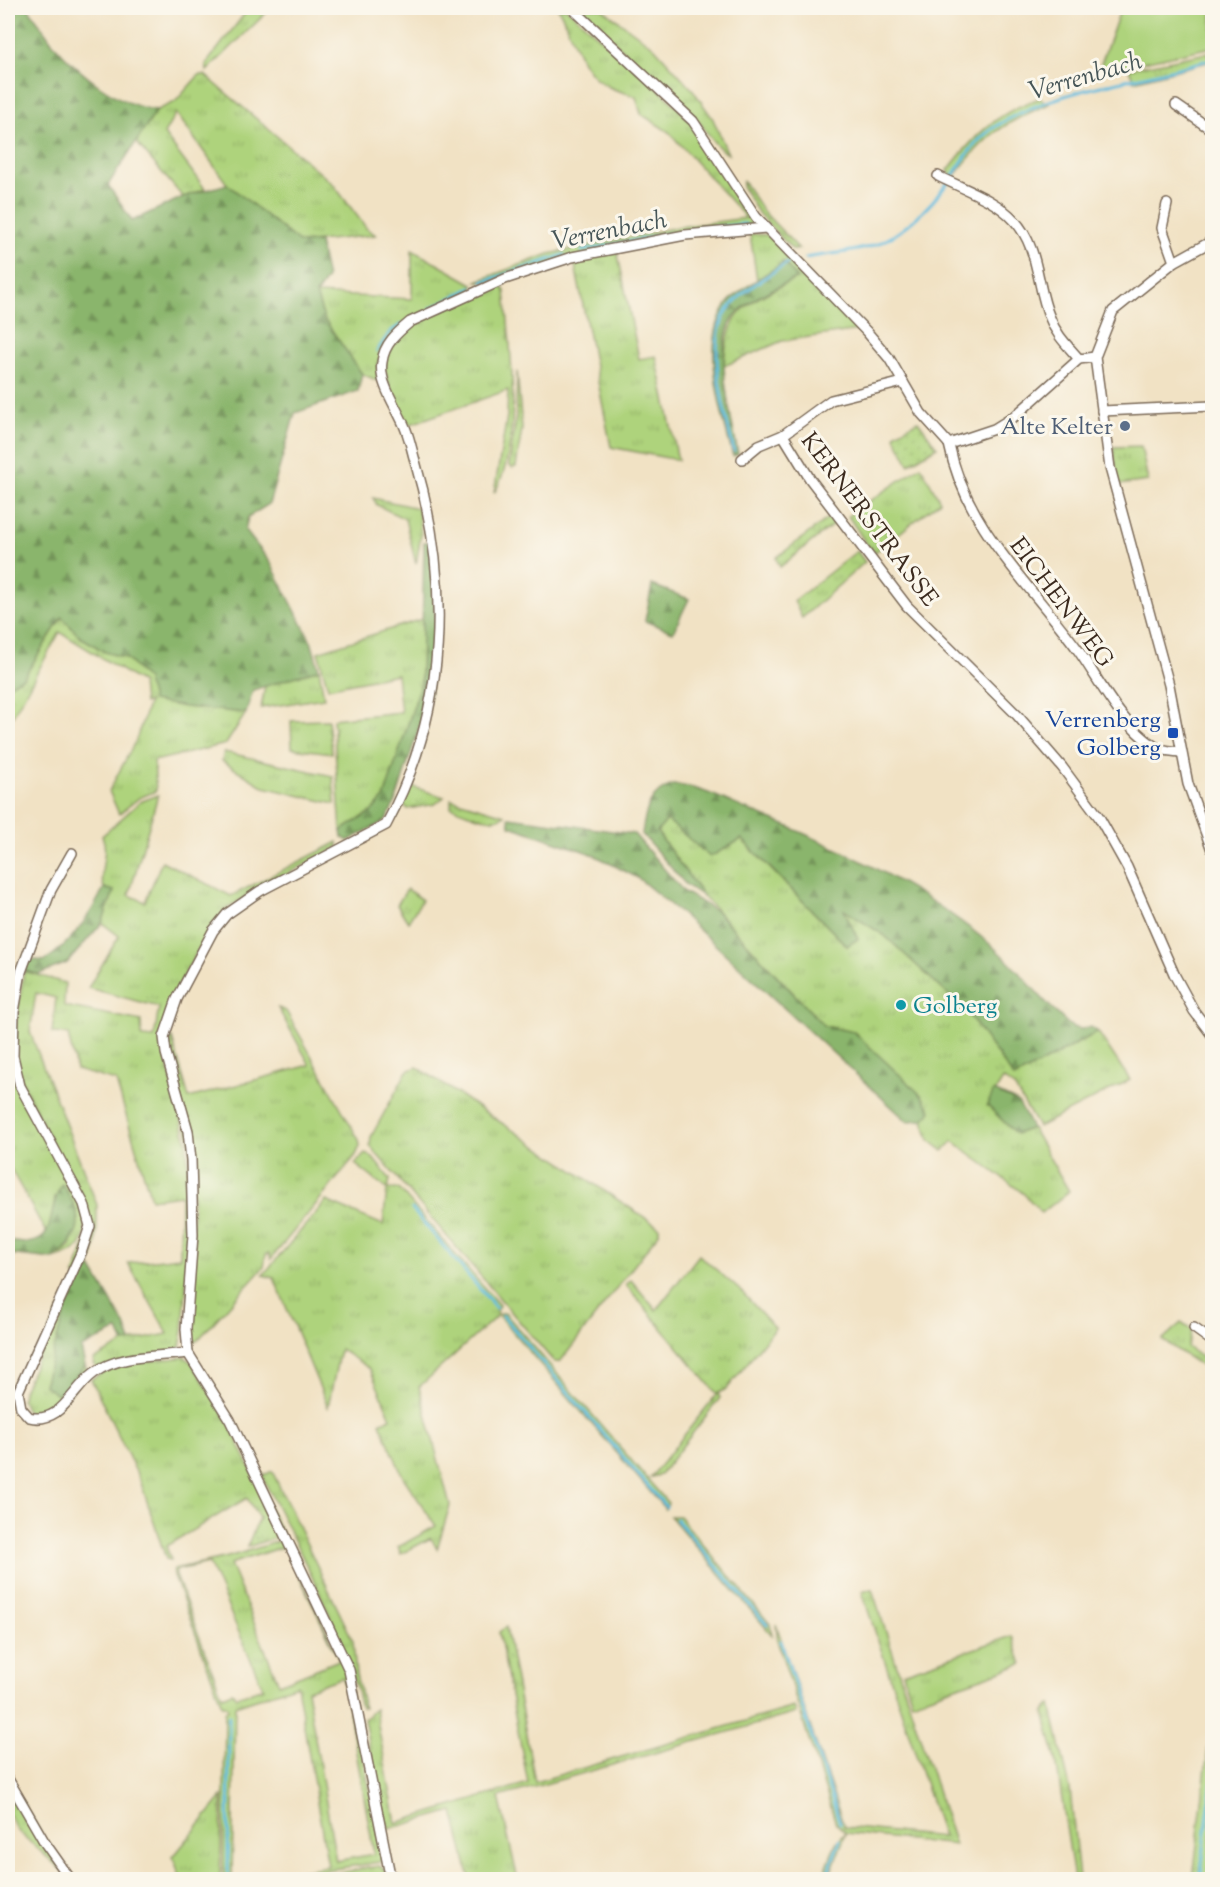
<svg xmlns="http://www.w3.org/2000/svg" width="1220" height="1887" font-family="'Sorts Mill Goudy',serif">
	<style>
		.grass { fill: url(#grass-tufts); stroke: #747e4d; stroke-width: 1.5; fill-rule: evenodd }
		.forest { fill: url(#forest-firs); stroke: #627045; stroke-width: 1.5 }
		.park { fill: url(#park-dots); stroke: #747e4d; stroke-width: 1.5 }
		.garden { fill: #aed37c; stroke: #747e4d; stroke-width: 1.5 }
		.lines { fill: none; stroke-linecap: round; stroke-linejoin: round }
		.stream { stroke: #62bcdf; stroke-width: 3 }
		.minor-casing { stroke: #7b6a58; stroke-width: 12 }
		.minor { stroke: #fff; stroke-width: 9 }
		.service-dot { fill: #5c6f8a; stroke: #fbf7ec; stroke-width: 2 }
		.transit-dot { fill: #1a4fb4; stroke: #fbf7ec; stroke-width: 2 }
		.culture-dot { fill: #0f9aa8; stroke: #fbf7ec; stroke-width: 2 }
		.labels { text-anchor: middle; stroke-width: 6; stroke-linejoin: round; paint-order: stroke }
		.service-label { font-size: 24px; fill: #4e5e75; stroke: #fbf7ec; text-anchor: end }
		.street-label { font-size: 24px; fill: #3b2a1e; stroke: #fbf7ec }
		.transit-label { font-size: 24px; fill: #164399; stroke: #fbf7ec; text-anchor: end }
		.culture-label { font-size: 24px; fill: #0d838f; stroke: #fbf7ec; text-anchor: start }
		.water-label { font-size: 26px; font-style: italic; fill: #475658; stroke: #fbf7ec }
	</style>
	<defs>
		<pattern id="grass-tufts" width="24" height="20" patternUnits="userSpaceOnUse" patternTransform="scale(1.5)"><rect width="24" height="20" fill="#aed37c"/><path d="M3 7l-1-3M5 7V3M7 7l1-3M15 17l-1-3M17 17v-4M19 17l1-3" fill="none" stroke="#97b56b"/></pattern>
		<pattern id="forest-firs" width="22" height="20" patternUnits="userSpaceOnUse" patternTransform="scale(1.5)"><rect width="22" height="20" fill="#8ab56c"/><path d="M5 1l3.5 6h-7zM16 11l3.5 6h-7z" fill="#729358"/></pattern>
		<pattern id="park-dots" width="8" height="8" patternUnits="userSpaceOnUse" patternTransform="scale(1.5)"><rect width="8" height="8" fill="#aed37c"/><path d="M2 2h.1M6 6h.1" fill="none" stroke="#97b56b" stroke-width="1.8" stroke-linecap="round"/></pattern>
	</defs>
	<rect width="100%" height="100%" fill="#fbf7ec"/>
	<filter id="ink" filterUnits="userSpaceOnUse"><feTurbulence type="fractalNoise" baseFrequency=".0167" numOctaves="2"/><feDisplacementMap in="SourceGraphic" scale="12" xChannelSelector="R" yChannelSelector="G"/><feConvolveMatrix kernelMatrix="1 2 1 2 8 2 1 2 1" color-interpolation-filters="sRGB"/></filter>
	<filter id="wash" filterUnits="userSpaceOnUse"><feTurbulence type="fractalNoise" baseFrequency=".008" numOctaves="4" result="noise"/><feDisplacementMap in="SourceGraphic" scale="24" xChannelSelector="R" yChannelSelector="G"/><feGaussianBlur stdDeviation="1.35" result="paint"/><feColorMatrix in="noise" values="0 0 0 0 0 0 0 0 0 0 0 0 0 0 0 0 0 1.4 0 .05"/><feComposite in="paint" operator="in"/></filter>
	<g filter="url(#wash)">
		<rect width="100%" height="100%" fill="#f1e2c4"/>
		<g class="grass">
			<path d="M249,8H271L207,71L206,64Z"/>
			<path d="M558,8H566L664,94L691,122L752,216V224L745,227L685,233L486,283L477,281L549,254L678,227L746,218L669,132L641,114L636,97C627,93 617,91 609,87C579,74 573,33 558,8Z"/>
			<path d="M576,8H601L654,47L693,90L713,119L728,154C711,144 705,126 691,113C654,76 614,42 576,8Z"/>
			<path d="M1212,52V61L1134,81L1129,69Z"/>
			<path d="M199,75H205L333,184L367,229L376,235L300,243L227,184L176,113L164,134L205,189L183,197L136,142L157,110L175,102Z"/>
			<path d="M1040,98L1049,104C999,125 985,136 952,179L948,170C976,134 996,113 1040,98Z"/>
			<path d="M743,181L763,211L799,249H792L759,214L742,186Z"/>
			<path d="M750,234L768,235L859,330L782,341L724,366C727,307 748,303 797,278L784,262L757,280Z"/>
			<path d="M412,250L473,284V290C434,309 370,328 378,381L362,374L324,319L316,294L412,299Z"/>
			<path d="M617,250L639,359L656,356L678,460L611,447L574,260Z"/>
			<path d="M501,285L505,291C510,345 524,445 494,493L507,416L508,390L408,425C399,407 386,386 385,365C383,324 470,299 501,285Z"/>
			<path d="M517,371L522,429L516,467L512,468L509,465L516,416Z"/>
			<path d="M1141,446L1148,481L1119,485L1113,447Z"/>
			<path d="M921,466L940,501L873,554L848,516Z"/>
			<path d="M373,498L418,508L421,535L416,564L405,519L377,505Z"/>
			<path d="M831,516L835,523L780,567L776,558Z"/>
			<path d="M857,551L865,562L802,618L794,601Z"/>
			<path d="M62,617L79,636L105,652L126,658L147,680L185,707L246,713L226,744L154,761L156,791L139,798L119,814L109,791L136,740L149,702L144,703L142,683L60,632L8,724V686L24,677Z"/>
			<path d="M422,619L421,684L384,798L371,812L341,831L333,719L401,712L397,674L328,688L318,652Z"/>
			<path d="M319,669L324,698L261,708L265,686Z"/>
			<path d="M328,720L332,753L292,748L291,721Z"/>
			<path d="M224,752L333,776L335,804L264,787L222,761Z"/>
			<path d="M407,785L444,797L435,804L408,809L401,802Z"/>
			<path d="M158,795L129,895L145,902L162,861L231,896L338,842V848L259,888L225,910L198,950L172,998L161,1037L187,1143L190,1232L183,1331L180,1347L175,1350L96,1368L93,1360L124,1343L168,1334L128,1263L180,1257L181,1195L151,1199L116,1081L76,1070L68,1034L52,1033L56,998L36,993L30,1032L97,1205C97,1231 99,1258 81,1278L74,1275L92,1226L18,1072L14,1037L24,971L65,983L64,1006L141,1021L142,1037L154,1038L159,1007L88,988L119,936L102,923L114,891L104,888C97,870 110,853 102,836L140,802Z"/>
			<path d="M451,799L505,815C491,826 466,812 451,807Z"/>
			<path d="M667,820L741,839L847,946L843,909L884,935L967,1012L1014,1078L1098,1032L1130,1080L1038,1127L1015,1088L1003,1079L987,1105L1016,1134L1032,1128L1069,1191L1042,1213L1024,1194L953,1141L943,1151L929,1140L923,1120L930,1111L854,1032L824,1026L704,897L657,832Z"/>
			<path d="M407,889L422,900L408,922L397,905Z"/>
			<path d="M278,1008L286,1011L359,1140L360,1146L356,1155L271,1259L269,1253L266,1254L264,1267L197,1341L190,1342L194,1160L168,1042L172,1038L189,1098L310,1065Z"/>
			<path d="M8,1017L10,1057L82,1205C89,1237 86,1251 53,1259L71,1246L55,1196L52,1223L47,1234L8,1164Z"/>
			<path d="M417,1067L659,1227V1233L560,1362H554L370,1146L371,1137L407,1071Z"/>
			<path d="M365,1154L371,1156L390,1179L388,1189H399L499,1305L496,1311L498,1315L505,1313L668,1503L665,1509L498,1315L419,1387L450,1505L437,1549L431,1538L401,1554L398,1547L436,1526L403,1477L380,1423L391,1418L370,1369L340,1349L328,1407L274,1278L263,1275L326,1201L383,1225L387,1189L355,1164Z"/>
			<path d="M699,1255L741,1291L775,1328L727,1389L718,1393L720,1398L660,1475L651,1477L717,1394L626,1285L631,1280L656,1310Z"/>
			<path d="M59,1310L66,1313L44,1385L58,1395L85,1366L89,1373C68,1391 59,1418 28,1413L22,1400L23,1391Z"/>
			<path d="M1181,1323L1192,1330L1187,1347L1212,1364V1373L1162,1340Z"/>
			<path d="M185,1357L192,1363L228,1422L283,1535L247,1547L259,1518L247,1498L166,1546L171,1560L166,1559L140,1480L91,1379L116,1365Z"/>
			<path d="M272,1471L353,1641L356,1674L364,1708L361,1707C342,1625 298,1551 262,1476Z"/>
			<path d="M670,1516H679L770,1624L772,1635Z"/>
			<path d="M283,1540L347,1673L383,1859L380,1862L266,1879H248L328,1866L297,1685L235,1706L232,1879H223L225,1712L228,1709L226,1705H222L173,1573L174,1569L228,1557ZM285,1546L339,1660L279,1684L230,1564ZM209,1563L263,1688L237,1697L232,1692L222,1696L175,1573L177,1570ZM343,1677L374,1854L336,1861L307,1690Z"/>
			<path d="M872,1589L955,1845L846,1833L828,1879H822L836,1843L846,1833L836,1823L778,1643L776,1624L844,1827L943,1837L862,1592Z"/>
			<path d="M506,1627L535,1782L794,1707L796,1713L499,1797L518,1880L470,1879L453,1811L389,1829L383,1822L364,1719L375,1709L396,1823L528,1783L499,1632Z"/>
			<path d="M1012,1636L1022,1664L912,1702L903,1673Z"/>
			<path d="M1051,1704L1070,1789L1079,1879H1074L1056,1760L1044,1712Z"/>
			<path d="M1212,1715V1856L1210,1879H1193Z"/>
			<path d="M8,1779L66,1874L18,1831L8,1813Z"/>
			<path d="M222,1797L220,1879H181L173,1857Z"/>
			<path d="M379,1866L386,1870L388,1879H325L324,1875Z"/>
		</g>
		<g class="forest">
			<path d="M8,8H28C37,19 44,31 52,42C77,72 118,106 157,110L108,185L132,221L183,197L227,184L300,243L319,242L327,278L316,294L324,319L362,374L358,391L295,413L269,504L248,517L245,530L270,562L311,641L319,669L253,690L246,713L185,707L152,701L147,680L126,658L105,652L79,636L62,617L24,677L8,686Z"/>
			<path d="M784,262L797,278C776,288 749,298 734,317C712,348 732,419 738,454L733,456C722,415 699,341 728,303C740,288 769,273 784,262Z"/>
			<path d="M424,542H430L435,615L430,693L395,803L385,821L348,841L342,837L341,831L371,812L384,798L421,684Z"/>
			<path d="M652,585L689,599L673,632L645,621Z"/>
			<path d="M673,785C699,786 722,799 746,809C830,843 915,883 985,940C1018,966 1040,1001 1072,1027L1081,1029L1091,1027L1098,1032L1014,1078L967,1012L884,935L844,910L858,939L847,946L742,839L710,857L667,820L657,832L704,897L686,885L642,834C645,812 649,792 673,785Z"/>
			<path d="M509,817L634,834L684,892L716,911L824,1026L854,1032L922,1096L931,1111L923,1120L907,1121L685,917L638,878L592,854L510,826Z"/>
			<path d="M104,888L114,891L102,923L67,963L39,974L24,971L30,959L44,961C71,944 89,917 104,888Z"/>
			<path d="M994,1091L1018,1102L1032,1128L1016,1134L987,1105Z"/>
			<path d="M62,1184C84,1216 85,1236 53,1259L8,1254V1241C63,1251 43,1215 62,1184Z"/>
			<path d="M91,1267L125,1325L131,1341L124,1343L118,1330L81,1348L85,1366L58,1395L44,1385C56,1346 63,1298 91,1267Z"/>
		</g>
		<path class="park" d="M918,421L937,447L909,464L895,437L896,433Z"/>
		<path class="garden" d="M1121,8H1212V47L1098,72Z"/>
		<g class="lines">
			<g class="stream">
				<path d="M703,229L745,224"/>
				<path d="M582,251L669,234"/>
				<path d="M806,258C827,254 849,253 869,247C900,238 931,206 949,181C963,161 974,140 996,126C1062,86 1140,81 1212,59"/>
				<path d="M483,282L564,255"/>
				<path d="M431,308L471,288"/>
				<path d="M377,351L390,332L402,324"/>
				<path d="M734,451C725,414 703,338 730,307C746,288 769,275 789,262"/>
				<path d="M412,1209L496,1308"/>
				<path d="M503,1316L666,1507"/>
				<path d="M676,1519L767,1625"/>
				<path d="M781,1641L840,1823"/>
				<path d="M228,1880L229,1716"/>
				<path d="M825,1880L840,1840"/>
				<path d="M1200,1880L1212,1783"/>
			</g>
		</g>
	</g>
	<g filter="url(#ink)">
		<g class="lines">
			<defs>
				<g id="minor">
					<path d="M572,8L693,121L756,217L867,332L889,358L921,413L949,444"/>
					<path d="M1176,105L1212,130"/>
					<path d="M938,176C963,189 995,199 1014,220C1040,248 1036,286 1050,318C1056,335 1068,346 1079,359"/>
					<path d="M1167,204L1162,228L1174,262"/>
					<path d="M1212,241L1174,262L1113,311L1095,357L1110,468L1169,685L1188,784L1212,850"/>
					<path d="M903,382L831,400L783,435L810,479L907,606L1017,715L1062,767L1099,817L1127,867L1175,976L1194,1011L1212,1035"/>
					<path d="M1102,411L1212,406"/>
					<path d="M949,444C965,527 1030,584 1078,650C1101,683 1120,723 1154,746C1161,751 1172,751 1180,752"/>
					<path d="M949,444L994,429L1015,416L1079,359L1095,357"/>
					<path d="M742,459L759,445L783,435"/>
					<path d="M72,853L51,890L21,972L14,1012L13,1056L20,1086L84,1204L90,1226L81,1253L18,1392L21,1408L29,1417C61,1425 72,1389 94,1373C119,1354 158,1357 188,1353"/>
					<path d="M1194,1328L1212,1341"/>
					<path d="M8,1779L45,1843L71,1880"/>
					<path d="M391,1880L349,1670L230,1420L188,1353L186,1329L193,1235L191,1160L188,1131L166,1053L164,1037L177,999L213,931L227,914L260,891L386,825C448,710 451,584 415,461C412,451 410,440 406,430C399,410 378,384 382,362C384,344 397,333 410,322L505,279L572,257L685,235L766,228"/>
				</g>
			</defs>
			<use href="#minor" class="minor-casing"/>
			<use href="#minor" class="minor"/>
		</g>
	</g>
	<circle class="service-dot" cx="1125" cy="426" r="6"/>
	<rect class="transit-dot" x="1167" y="727" width="12" height="12" rx="3"/>
	<circle class="culture-dot" cx="901" cy="1005" r="6"/>
	<g class="labels">
		<g class="service-label">
			<text x="1113" y="434">Alte Kelter</text>
		</g>
		<g class="street-label">
			<text transform="translate(870 519) rotate(53)" y="8">KERNERSTRASSE</text>
			<text transform="translate(1062 602) rotate(53)" y="8">EICHENWEG</text>
		</g>
		<g class="transit-label">
			<text x="1161" y="727">Verrenberg<tspan x="1161" dy="28">Golberg</tspan></text>
		</g>
		<g class="culture-label">
			<text x="913" y="1013">Golberg</text>
		</g>
		<g class="water-label">
			<text transform="translate(1085 75) rotate(-16)" y="9">Verrenbach</text>
			<text transform="translate(609 229) rotate(-11)" y="9">Verrenbach</text>
		</g>
	</g>
	<rect width="1220" height="1887" fill="none" stroke="#fbf7ec" stroke-width="30"/>
</svg>
